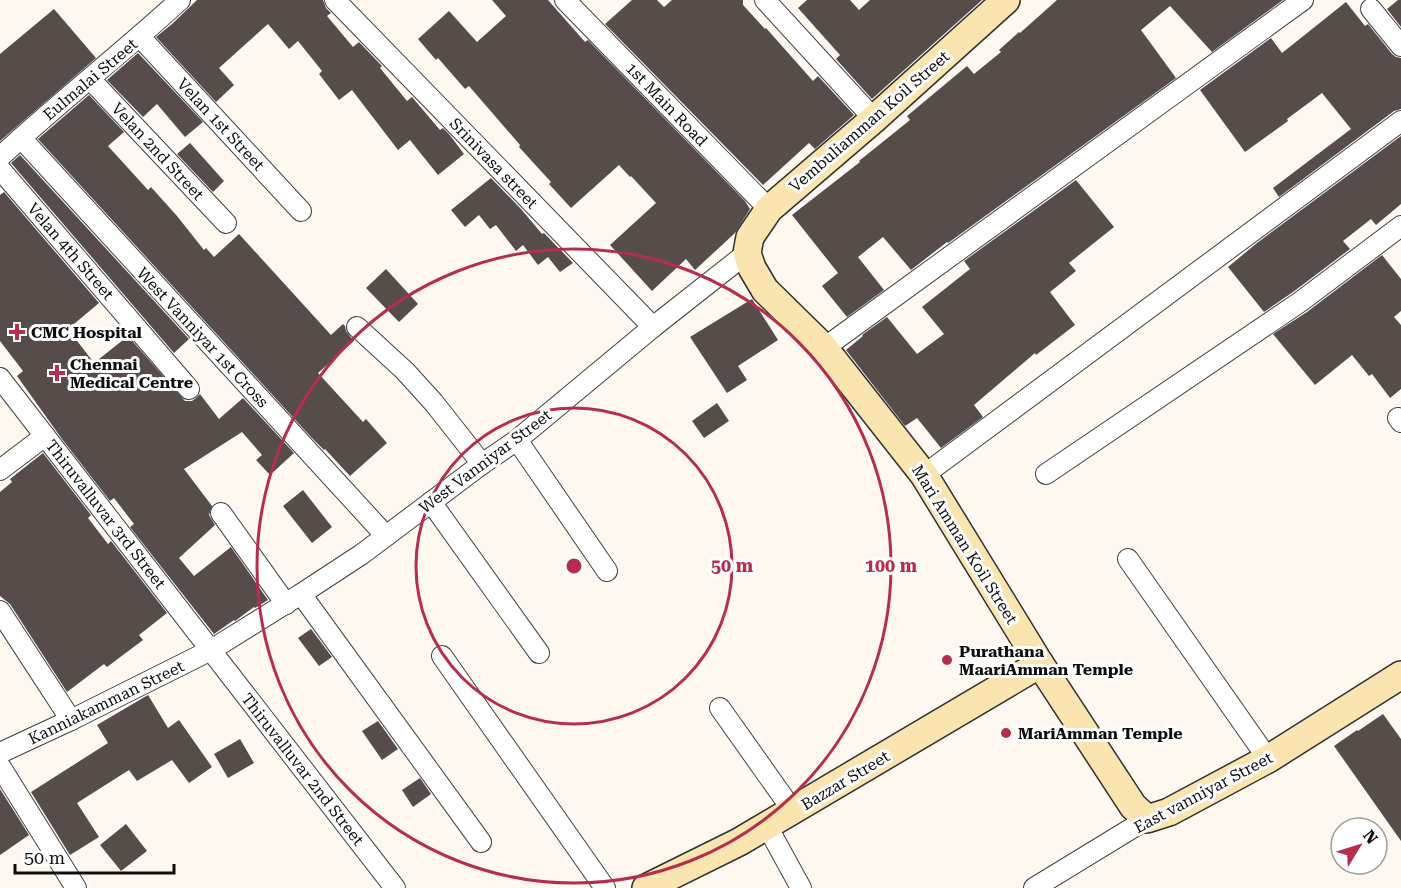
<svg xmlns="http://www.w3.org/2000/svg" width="1401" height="888" font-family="'Roboto Serif',serif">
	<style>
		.building { fill: #564d4b }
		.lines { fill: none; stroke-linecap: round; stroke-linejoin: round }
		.street-casing { stroke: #414141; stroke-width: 22 }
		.secondary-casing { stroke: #303030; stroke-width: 30 }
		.street { stroke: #fff; stroke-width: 20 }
		.secondary { stroke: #fae4af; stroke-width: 27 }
		.ring { fill: none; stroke: #b52e4e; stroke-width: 3 }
		.poi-dot { fill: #b52e4e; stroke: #fff; stroke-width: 2 }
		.labels { text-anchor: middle; stroke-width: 6; stroke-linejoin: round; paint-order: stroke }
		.street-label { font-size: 16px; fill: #0e0e0e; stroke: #fff }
		.poi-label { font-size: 16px; font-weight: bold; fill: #0e0e0e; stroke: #fff; text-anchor: start }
		.centre { fill: #b52e4e; stroke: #fff; stroke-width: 3 }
		.ring-label { font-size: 18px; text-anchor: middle; font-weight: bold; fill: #b52e4e; stroke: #fff; stroke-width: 6; stroke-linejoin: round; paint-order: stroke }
	</style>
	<rect width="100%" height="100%" fill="#fef8f0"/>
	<g class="building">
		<path d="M197,0H323L326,8L331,13L327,16L353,47L359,42L382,66L380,68L407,101L412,97L440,130L443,128L449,134L464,154L438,175L410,140L398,150L352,90L339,100L319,74L322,71L298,41L289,49L268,24L219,68L234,85L216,102L156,37L172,24Z"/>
		<path d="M492,0H548L585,42L588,40L745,201L750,209L735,233L695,270L686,259L652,291L610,245L656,203L631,176L630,177L619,165L571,208L549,184L551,182L519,147L520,145L469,86L465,89L438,58L436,60L418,39L449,11L477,42L506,16Z"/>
		<path d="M632,0H657L664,7L672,0H743V5L765,29L766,28L813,81L818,76L854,115L815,149L809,143L763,185L605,24Z"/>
		<path d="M807,0H850L859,10L870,0H982L872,99L836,59L840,55L798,8Z"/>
		<path d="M1057,0H1283L1212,52L1170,6L1141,30L1176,78L948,243L947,242L911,270L883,237L858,257L884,290L847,317L822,286L838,273L792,215L860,162L859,161L910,120L907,116L967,66L974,74L1001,52L999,50L1019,32L1020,33Z"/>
		<path d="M1398,0H1401V27L1387,9Z"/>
		<path d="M1346,2L1365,26L1368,24L1392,54L1396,57L1401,58V109L1394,111L1279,197L1273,188L1351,129L1322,93L1287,119L1288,121L1245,152L1200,90L1271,38L1282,53Z"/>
		<path d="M54,9L96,58L0,141V54Z"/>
		<path d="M138,53L203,122L185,137L157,104L143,117L107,80Z"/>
		<path d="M89,95L124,132L108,146L148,190L151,187L177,216L204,250L206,248L214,257L239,234L331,335L343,324L345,326L346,331L354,341L318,373L363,422L366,419L387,443L350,476L325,449L324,450L311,437L38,139Z"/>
		<path d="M1401,136V204L1376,225L1371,219L1343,241L1350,249L1293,292L1264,312L1228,267L1257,243Z"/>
		<path d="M190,143L224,181L213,192L177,154Z"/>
		<path d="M20,155L189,339L174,353L11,163Z"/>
		<path d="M491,178L521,209L542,234L544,233L573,263L560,272L548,257L538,265L523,245L516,251L496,225L490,229L479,215L465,227L451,210Z"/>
		<path d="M1076,180L1114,227L1069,263L1076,271L1050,292L1075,325L1036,355L1035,353L974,405L983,417L941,448L917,418L905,426L846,350L863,336L862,335L887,317L917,354L944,334L922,307L970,269L964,261Z"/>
		<path d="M4,192L99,303L68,329L94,363L128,336L185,401H192L196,398L200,394L219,419L243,398L294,453L270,475L256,460L262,455L242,432L184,469L212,506L209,515L215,525L179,558L194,576L231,547L268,600L255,608L254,607L235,621L234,620L214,634L130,527L134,524L114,498L110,501L62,439L17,376L23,371L0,341V195Z"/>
		<path d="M1382,255L1401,279V311L1394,317L1401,325V389L1390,398L1372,374L1369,376L1352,355L1315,385L1273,334L1307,312Z"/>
		<path d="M386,269L418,304L399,322L366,288Z"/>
		<path d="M752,299L778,340L738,366L747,380L727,393L690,337Z"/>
		<path d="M717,403L729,421L704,438L692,421Z"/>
		<path d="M43,453L91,515L88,518L108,544L111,541L167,613L139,635L143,640L107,667L104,664L67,692L10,604L0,596V492L12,482L10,479Z"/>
		<path d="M303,490L332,527L312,543L283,506Z"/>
		<path d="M311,629L332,657L319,666L298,638Z"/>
		<path d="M148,695L168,728L179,720L212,767L189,783L172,760L137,781L129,770L77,803L99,837L70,855L31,792L108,743L97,725Z"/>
		<path d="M1383,714L1401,739V841L1334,746L1357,730L1358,731Z"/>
		<path d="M378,721L398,749L382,760L362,731Z"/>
		<path d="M240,739L254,763L228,778L214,754Z"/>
		<path d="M420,778L431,794L413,807L402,790Z"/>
		<path d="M0,789L29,835L0,855Z"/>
		<path d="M126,824L147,851L121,871L100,845Z"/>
	</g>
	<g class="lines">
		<defs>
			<g id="street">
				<path d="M335,0L653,327"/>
				<path d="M565,0L769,209"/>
				<path d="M765,0L874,119"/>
				<path d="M1371,9L1401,46"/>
				<path d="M140,37L301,211"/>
				<path d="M90,79L226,223"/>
				<path d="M21,138L386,536"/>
				<path d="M0,157C58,103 121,54 180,0"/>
				<path d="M0,169L189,389"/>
				<path d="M357,327L405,371L434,403L482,464"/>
				<path d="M824,348L1303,0"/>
				<path d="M0,378L395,888"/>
				<path d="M1398,418L1401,422"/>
				<path d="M517,440L607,571"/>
				<path d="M0,470L45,436"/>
				<path d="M1046,474L1300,302L1401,226"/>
				<path d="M924,475L1401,121"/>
				<path d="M431,502L539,653"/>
				<path d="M221,513L286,604"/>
				<path d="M1128,559L1268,759"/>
				<path d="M301,594L481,842"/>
				<path d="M0,611L71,720"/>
				<path d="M442,656L605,888"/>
				<path d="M720,708L793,811"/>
				<path d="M0,753L71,720L211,650L301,594L362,554L482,464L517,440L653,327L747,253"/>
				<path d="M0,766L76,888"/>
				<path d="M767,826L801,888"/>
				<path d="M1034,888L1147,819"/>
			</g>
			<g id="secondary">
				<path d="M1006,0L874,119L769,209L750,237L747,253L752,268L765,290L824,348L924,475L1040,664L1133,806L1147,819L1169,812L1268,759L1401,675"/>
				<path d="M646,888L739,842L1040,664"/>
			</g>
		</defs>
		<use href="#street" class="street-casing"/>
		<use href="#secondary" class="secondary-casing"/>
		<use href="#street" class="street"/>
		<use href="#secondary" class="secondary"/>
	</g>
	<g class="ring">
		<circle cx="574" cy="566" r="158"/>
		<circle cx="574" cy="566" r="317"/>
	</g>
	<g class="poi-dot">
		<path d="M14 323h6v6h6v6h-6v6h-6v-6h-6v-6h6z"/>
		<path d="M54 364h6v6h6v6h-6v6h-6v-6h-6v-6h6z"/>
		<circle cx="947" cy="660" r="6"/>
		<circle cx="1006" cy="733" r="6"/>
	</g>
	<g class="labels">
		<g class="street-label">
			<text transform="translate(90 79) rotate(-40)" y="6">Eulmalai Street</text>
			<text transform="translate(667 104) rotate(46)" y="6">1st Main Road</text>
			<text transform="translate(869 121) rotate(-41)" y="6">Vembuliamman Koil Street</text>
			<text transform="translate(221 124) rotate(47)" y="6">Velan 1st Street</text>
			<text transform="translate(158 151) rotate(47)" y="6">Velan 2nd Street</text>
			<text transform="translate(494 163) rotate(46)" y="6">Srinivasa street</text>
			<text transform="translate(71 251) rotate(49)" y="6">Velan 4th Street</text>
			<text transform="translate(203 337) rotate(47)" y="6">West Vanniyar 1st Cross</text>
			<text transform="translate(485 461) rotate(-37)" y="6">West Vanniyar Street</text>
			<text transform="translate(106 514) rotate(52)" y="6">Thiruvalluvar 3rd Street</text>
			<text transform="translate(965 544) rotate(58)" y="6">Mari Amman Koil Street</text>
			<text transform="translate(106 702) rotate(-26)" y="6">Kanniakamman Street</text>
			<text transform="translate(303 769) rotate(52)" y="6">Thiruvalluvar 2nd Street</text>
			<text transform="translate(845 780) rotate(-31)" y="6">Bazzar Street</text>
			<text transform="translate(1203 792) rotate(-28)" y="6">East vanniyar Street</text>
		</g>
		<g class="poi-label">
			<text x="31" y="338">CMC Hospital</text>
			<text x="70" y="370">Chennai<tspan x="70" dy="18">Medical Centre</tspan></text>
			<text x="959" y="657">Purathana<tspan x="959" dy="18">MaariAmman Temple</tspan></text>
			<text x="1018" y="739">MariAmman Temple</text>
		</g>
	</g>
	<circle cx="574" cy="566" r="9" class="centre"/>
	<g class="ring-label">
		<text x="732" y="572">50 m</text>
		<text x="891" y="572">100 m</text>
	</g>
	<g transform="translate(1359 846) rotate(52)"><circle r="28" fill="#ffffff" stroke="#9f9f9f" stroke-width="1.5"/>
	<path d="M0-4.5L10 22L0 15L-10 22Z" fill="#b52e4e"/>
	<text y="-9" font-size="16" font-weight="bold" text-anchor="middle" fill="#0e0e0e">N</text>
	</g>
	<path d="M15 864v9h159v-9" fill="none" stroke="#0e0e0e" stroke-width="3"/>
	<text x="24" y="864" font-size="18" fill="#0e0e0e" stroke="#ffffff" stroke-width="4.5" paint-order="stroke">50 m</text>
</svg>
